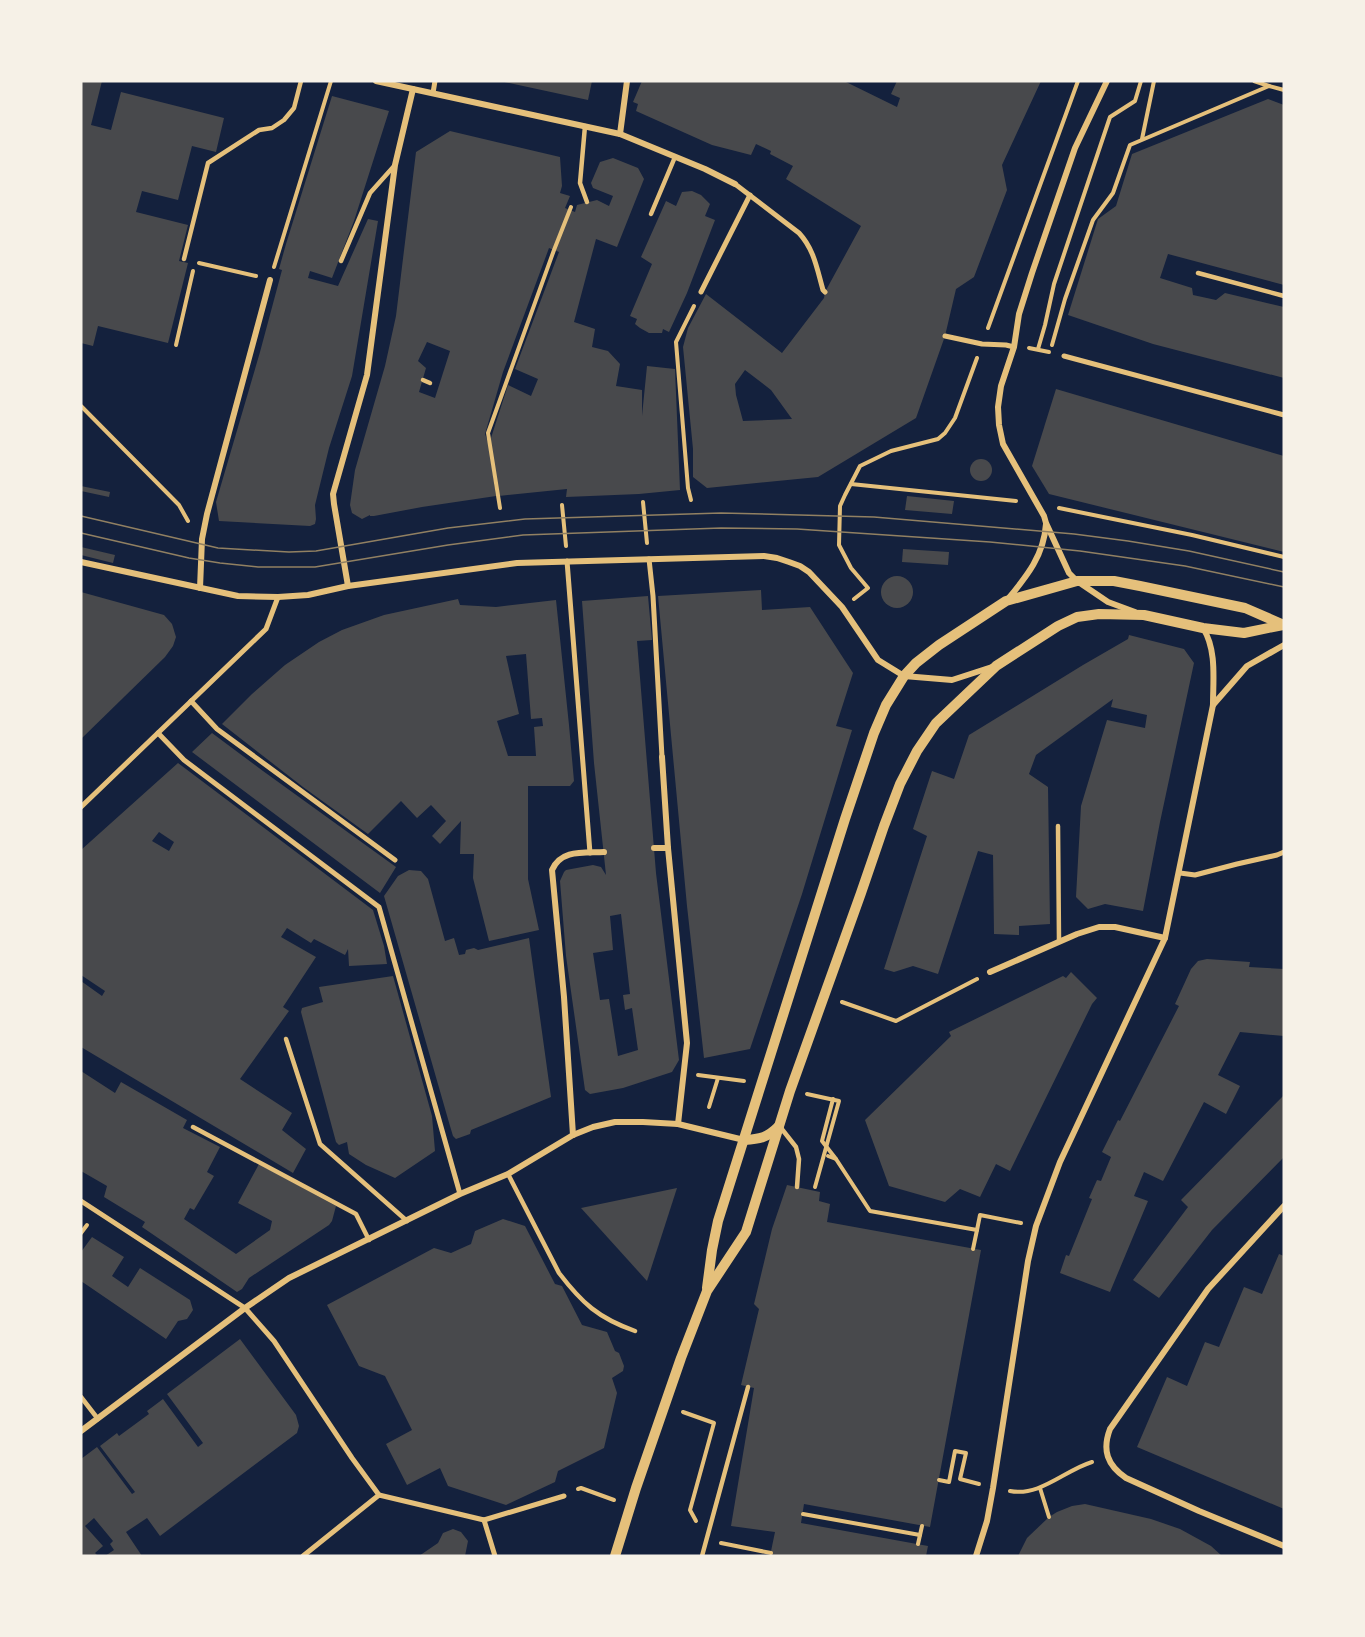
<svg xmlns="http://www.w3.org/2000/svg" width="1365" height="1637" font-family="Cabin,sans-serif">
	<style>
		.building { fill: #48494c; fill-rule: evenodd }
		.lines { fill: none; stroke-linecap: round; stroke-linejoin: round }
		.path { stroke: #e5c07b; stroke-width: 4 }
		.service { stroke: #e5c07b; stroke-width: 4.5 }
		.pedestrian { stroke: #e5c07b; stroke-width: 5 }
		.minor { stroke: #e5c07b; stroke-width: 6 }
		.tertiary { stroke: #e5c07b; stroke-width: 10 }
		.tram { stroke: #918062; stroke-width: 1.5 }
	</style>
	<rect width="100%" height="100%" fill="#14213d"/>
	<g class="building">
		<path d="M81,81H102L91,125L111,130L121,92L224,118L216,152L192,146L178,200L142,191L136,212L188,225L179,261L188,263L168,343L98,326L93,346L81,343Z"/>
		<path d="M500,81H592L588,100Z"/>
		<path d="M642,81H844L897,107L900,98L891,94L897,81H1041L1002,165L1007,190L974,277L956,289L945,336L916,418L818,477L707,488L693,477V449L683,347L688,328L706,294L782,353L824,298L825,292L861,226L786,179L793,166L770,154L771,151L756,144L751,155L712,145L636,111L638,104L633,102ZM745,370L771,390L792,419L743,421L736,395L735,384Z"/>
		<path d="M332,96L389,111L354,221L332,278L310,271L308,278L338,286L368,219L378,221L352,376L329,448L315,505L316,519L315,524L310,526L219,521L216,502L260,352L282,270L279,269L286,244Z"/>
		<path d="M1268,99L1284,105V285L1168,254L1160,278L1192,288L1193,295L1216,300L1225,293L1284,307V378L1153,344L1068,315L1098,219L1116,206L1132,154Z"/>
		<path d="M450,131L560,157L562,186L560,193L570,196L565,208L575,212L577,205L597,200L609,206L613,196L593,188L591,183L600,162L613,158L638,168L644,179L617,247L596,239L574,322L595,329L592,347L608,351L620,364L616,386L642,390V416L647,366L675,369L680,490L639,494L566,497L567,489L499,496L490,441L508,385L531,396L538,379L515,369L559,252L549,248L503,372L485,434L489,445L496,496L422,507L374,516H370V515L362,519L352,513L350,505L355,470L385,366L396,316L416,152ZM427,342L450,351L435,398L419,392L426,368L418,361Z"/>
		<path d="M692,191L701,195L710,204L705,216L715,220L687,293L669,332L663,329L662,333H649L640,328L635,324L637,319L630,316L652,264L641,257L666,201L676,206L682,192Z"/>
		<path d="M1056,389L1284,456V552L1049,494L1032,466Z"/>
		<circle cx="981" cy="470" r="11"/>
		<path d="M81,486L110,492L109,497L81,491Z"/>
		<path d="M907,496L954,501L952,514L905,510Z"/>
		<path d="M81,547L115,555L113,563L81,555Z"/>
		<path d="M903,549L949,552L948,565L902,562Z"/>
		<circle cx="897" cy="592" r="16"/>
		<path d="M761,590L762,610L810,607L853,673L836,726L852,730L802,894L750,1049L704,1058L687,906L658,596Z"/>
		<path d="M81,592L164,615L172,624L176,637L173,646L165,657L81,739Z"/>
		<path d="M648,596L652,640L637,641L656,873L679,1060L672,1072L623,1088L590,1094L585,1090L566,956L560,881L564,872L566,870L593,865L601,867L606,875L594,763L582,601ZM621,914L630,994L623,995L625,1010L632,1008L638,1050L618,1056L609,999L600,1000L593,953L613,950L610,916Z"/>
		<path d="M458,599L460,605L496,607L556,600L569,725L574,781L570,786H528V879L539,930L489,941L473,878L474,854H460L461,821L440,844L432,836L446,821L431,805L417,818L401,801L368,834L303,787L222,724L252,694L285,665L319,642L342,630L384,615ZM526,654L531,719L542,718L543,726L534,727L536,756H508L497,721L519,714L506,656Z"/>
		<path d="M1129,635L1184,649L1194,663L1160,822L1143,911L1105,904L1088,909L1076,897L1081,806L1107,720L1145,728L1147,715L1111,707L1113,699L1036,755L1029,774L1048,787L1050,924L1019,926V935L994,934L993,855L978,851L938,974L913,966L894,972L884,969L927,836L913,829L932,771L954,779L969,735L1083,665L1128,639Z"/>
		<path d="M212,733L263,771L396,867L380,893L192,752Z"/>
		<path d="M178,763L373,910L384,946L387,964L349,966L348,949L345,955L314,939L311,943L287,928L281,937L316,957L283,1007L289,1011L240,1079L292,1113L282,1130L306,1149L293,1173L81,1047V981L102,996L105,991L81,975V850ZM159,832L174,842L169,851L152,841Z"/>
		<path d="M409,870L421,871L428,879L445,941L454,938L459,955L465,954L466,950L474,948L478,950L529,938L551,1097L471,1130L470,1134L456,1139L453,1136L450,1126L384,896L398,876Z"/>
		<path d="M1207,959L1250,962L1249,967L1284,969V1036L1240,1032L1218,1075L1240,1086L1226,1114L1204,1102L1163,1181L1144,1172L1134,1196L1148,1201L1110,1292L1060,1273L1066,1255L1069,1256L1092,1199L1089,1198L1097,1180L1101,1181L1111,1157L1102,1152L1118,1120L1120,1121L1179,1006L1175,1004L1191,969L1198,961Z"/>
		<path d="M1071,972L1097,998L1092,1004L1010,1171L996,1164L980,1197L960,1189L945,1202L889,1186L865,1120L951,1036L949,1032L1063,976L1066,978Z"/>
		<path d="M393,976L432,1116L435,1151L395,1178L366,1165L349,1154L347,1142L339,1145L336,1142L301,1012L302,1008L323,1002L319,987Z"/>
		<path d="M81,1071L115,1093L121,1082L187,1120L183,1128L220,1147L207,1172L214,1176L194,1210L190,1208L184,1219L236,1254L270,1230L272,1221L238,1203L259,1164L336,1206L332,1221L329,1225L249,1278L242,1289L237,1292L142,1227L145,1222L104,1197L107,1186L81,1171Z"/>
		<path d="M1284,1095V1157L1212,1230L1159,1298L1133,1280L1188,1207L1181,1200Z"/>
		<path d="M787,1185L820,1192L819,1201L830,1204L827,1222L981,1250L930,1527L804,1504L801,1523L928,1546L926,1556H770L775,1532L731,1526L754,1388L741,1385L759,1309L754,1304L772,1229Z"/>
		<path d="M677,1188L647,1281L581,1208Z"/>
		<path d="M503,1219L525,1226L555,1284L562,1286L582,1325L607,1332L615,1351L619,1353L624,1366L623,1371L612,1378L617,1393L604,1448L558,1471L555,1482L506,1505L448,1486L440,1468L407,1485L386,1444L412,1430L385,1376L359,1366L327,1305L434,1248L451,1253L471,1244L475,1231Z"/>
		<path d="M92,1237L124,1257L112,1276L128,1287L140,1268L190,1300L193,1310L187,1319L178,1321L166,1339L81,1281V1252Z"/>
		<path d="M1279,1254L1284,1256V1509L1137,1447L1167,1377L1187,1386L1205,1342L1219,1347L1244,1287L1262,1294Z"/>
		<path d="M240,1339L296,1415L299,1426L297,1433L160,1536L147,1518L126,1532L142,1556H105L114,1550L110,1544L113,1541L94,1518L85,1526L103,1546L95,1553L98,1556H81V1459L97,1447L132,1494L135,1492L100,1446L117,1433L119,1436L149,1414L147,1411L163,1399L198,1447L203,1443L167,1394Z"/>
		<path d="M1085,1504L1151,1519L1180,1529L1211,1546L1222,1556H1018L1027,1538L1049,1517L1057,1512L1072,1506Z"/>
		<path d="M453,1529L461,1532L468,1541L465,1556H419L438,1543L443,1533Z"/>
	</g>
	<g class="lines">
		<g class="path">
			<path d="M1254,81L1269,86"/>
			<path d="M1142,139L1154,81"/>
			<path d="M199,263L256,276"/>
			<path d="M274,267L331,81"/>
			<path d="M988,328L1078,81"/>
			<path d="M176,345L193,271"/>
			<path d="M1052,345L1065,299L1093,220L1113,193L1130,145L1269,86L1284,90"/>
			<path d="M1029,348L1049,352"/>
			<path d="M1038,349L1045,325L1054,284L1110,117L1135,101L1141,81"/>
			<path d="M81,406L179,505L188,521"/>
			<path d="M851,484L1016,501"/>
			<path d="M691,500L688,488L676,342L694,306"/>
			<path d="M643,502L647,543"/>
			<path d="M562,505L566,546"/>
			<path d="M500,508L488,433L554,250L571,207"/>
			<path d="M1059,508L1192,535L1284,557"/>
			<path d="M854,599L868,588L851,568L839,545L840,506L845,495L860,466L891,451L938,439L945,433L955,418L977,358"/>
			<path d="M842,1002L896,1021L977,979"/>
			<path d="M698,1075L744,1081"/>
			<path d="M807,1094L839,1101L815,1187"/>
			<path d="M833,1099L822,1141L836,1159L870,1211L977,1230L973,1249"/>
			<path d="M709,1107L718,1078"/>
			<path d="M828,1156L836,1159"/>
			<path d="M977,1230L980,1215L1021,1223"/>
			<path d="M81,1233L87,1225"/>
			<path d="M683,1412L714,1423L690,1510L696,1521"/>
			<path d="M939,1480L949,1482L955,1451L966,1453L960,1479L979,1484"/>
			<path d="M1040,1488L1049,1517"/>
			<path d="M578,1489L581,1488L614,1500"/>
			<path d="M1010,1491C1040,1497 1065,1470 1092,1462"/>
			<path d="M803,1514L920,1535"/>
			<path d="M721,1543L771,1553"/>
			<path d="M918,1544L922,1526"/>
		</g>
		<g class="service">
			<path d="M585,126L580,183L587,202"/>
			<path d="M651,214L675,157"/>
			<path d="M184,259L208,163L259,130L272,128L284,120L294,108L301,81"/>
			<path d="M341,261L370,193L395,165"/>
			<path d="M1198,273L1284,296"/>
			<path d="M423,380L430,383"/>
			<path d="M1058,826L1059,941"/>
			<path d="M286,1039L320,1144L407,1221"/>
			<path d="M193,1127L356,1214L369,1240"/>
			<path d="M781,1128L796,1147L799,1159L797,1187"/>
			<path d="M508,1174L559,1273C582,1303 598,1318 635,1331"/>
			<path d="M81,1397L98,1419"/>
			<path d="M702,1556L748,1387"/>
		</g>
		<g class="pedestrian">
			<path d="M433,93L435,81"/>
			<path d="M735,184L799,233C814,249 817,269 823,290L825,292"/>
			<path d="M701,292L750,195"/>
			<path d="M945,336L982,344L1006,345L1014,347"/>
			<path d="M1064,356L1284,415"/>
			<path d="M649,559L653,596L662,757"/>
			<path d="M567,561L590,853"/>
			<path d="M191,701L217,729L395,860"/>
			<path d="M158,733L184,760L379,907L460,1194"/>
			<path d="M81,807L266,629L278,597"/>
			<path d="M1180,873L1195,875L1237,864L1277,855L1284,852"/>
			<path d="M81,1201L245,1308L274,1341L352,1458L379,1495L484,1520L564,1496"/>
			<path d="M484,1520L495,1556"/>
			<path d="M303,1556L379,1495"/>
		</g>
		<g class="minor">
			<path d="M376,81L620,134L705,169L735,184"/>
			<path d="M1107,81L1075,148L1032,273L1019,314L1014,347L1001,386L998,407L999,425L1003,444L1044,516L1046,523L1069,573L1077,581L1108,602L1135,612"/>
			<path d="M620,134L627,81"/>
			<path d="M81,562L238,596L278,597L308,595L348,586L517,563L764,556L777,558L789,562L800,566L809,572L842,607L878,660L904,676L952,680L992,667"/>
			<path d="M348,586L334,504L333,494L367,375L395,165L413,89"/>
			<path d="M200,588L202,539L207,514L270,280"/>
			<path d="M1008,599C1027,576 1044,555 1046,524"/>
			<path d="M1213,705L1247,666L1284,645"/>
			<path d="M662,757L668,848"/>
			<path d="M654,848H668L687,1043L678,1124"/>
			<path d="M990,972L1077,934L1099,927H1115L1165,938"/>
			<path d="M573,1135L564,997L552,870C561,849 584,853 604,852"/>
			<path d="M1284,1206L1208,1289L1110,1429C1102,1450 1107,1465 1126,1478L1199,1511L1284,1546"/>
			<path d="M81,1431L245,1308L289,1278L460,1194L508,1174L573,1135L593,1127L615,1122H643L678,1124L744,1140"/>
			<path d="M976,1556L987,1521L993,1488L1028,1261L1036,1226L1060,1162L1165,938L1213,705C1213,680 1217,650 1203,628"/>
		</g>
		<g class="tertiary">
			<path d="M744,1140C760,1139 767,1138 779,1126"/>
			<path d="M707,1288L712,1250L718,1221L845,819L874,733L886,705L904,676L916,663L939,645L1006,601L1077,581H1114L1140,586L1245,608L1284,625"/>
			<path d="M615,1556L636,1488L681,1358L707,1291L746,1232L790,1091L861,893L884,826L900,784L917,751L936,723L996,666L1058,626L1077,617L1099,614L1144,615L1203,628L1244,633L1283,625"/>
		</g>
		<g class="tram">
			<path d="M81,516L218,548L289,552L316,551L448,528L525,519L721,513L874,517L1074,534L1128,541L1189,551L1284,572"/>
			<path d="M81,533L189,558L220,563L258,567H315L448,545L523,535L721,528L797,529L990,542L1080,551L1185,566L1284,587"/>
		</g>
	</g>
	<rect width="1365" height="1637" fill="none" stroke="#f6f1e7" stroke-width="165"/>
</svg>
